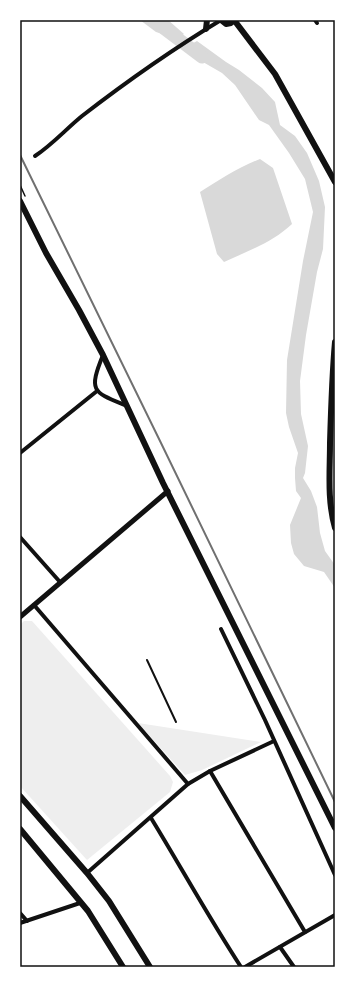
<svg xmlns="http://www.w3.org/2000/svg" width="355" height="987" font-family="'Zilla Slab',serif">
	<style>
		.green { fill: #eee }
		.water { fill: #d9d9d9 }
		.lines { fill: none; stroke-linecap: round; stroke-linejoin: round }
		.river { stroke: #d9d9d9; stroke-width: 13 }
		.path { stroke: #111; stroke-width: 1.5 }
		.service { stroke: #111; stroke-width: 2 }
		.minor { stroke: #111; stroke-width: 4 }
		.tertiary { stroke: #111; stroke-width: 5 }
		.secondary { stroke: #111; stroke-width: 6 }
		.primary { stroke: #111; stroke-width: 6 }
		.rail { stroke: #707070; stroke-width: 2 }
		.neatline { fill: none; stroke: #111; stroke-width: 1.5 }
	</style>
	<rect width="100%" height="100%" fill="#fff"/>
	<g class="green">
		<path d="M24,621H32L170,776L173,782L170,792L87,860L20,786V625Z"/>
		<path d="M138,723L261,742L202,770L185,775Z"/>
	</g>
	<g class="water">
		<path d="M140,20H168L184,34L172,41L169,36L156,32Z"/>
		<path d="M197,41L226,62L239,70L262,88L275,102L280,125L295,136L307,153L319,181L325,207L323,249L317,272L306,335L300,381L301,414L308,446L305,473L303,478L311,491L317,507L320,533L325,551L335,565V588L324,572L304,566L294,554L291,543L290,525L301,498L296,491L295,478V468L298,453L289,427L286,413L287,360L303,261L313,212L305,179L289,153L269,125L259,120L235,85L222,73L196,58L186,47Z"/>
		<path d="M260,159L273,168L292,224C273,242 248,251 224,262L217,254L200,192C219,180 239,167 260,159Z"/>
	</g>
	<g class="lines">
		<path class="river" d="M153,20L202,57"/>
		<path class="path" d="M20,185L25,196"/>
		<path class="service" d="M147,660L176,722"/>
		<g class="minor">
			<path d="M315,20L317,23"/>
			<path d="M35,156C52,145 66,129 82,116C126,82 173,49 221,20"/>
			<path d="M103,355C88,392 93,392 127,406"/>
			<path d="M20,453L97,391"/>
			<path d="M20,537L60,582"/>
			<path d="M34,605L188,784"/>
			<path d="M221,629L265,720L335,875"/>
			<path d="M210,771L305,932"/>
			<path d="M151,818C181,867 209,918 241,967"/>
			<path d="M87,873L188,784L210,771L274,741"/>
			<path d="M20,913L27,921"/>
			<path d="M20,923L80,903"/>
			<path d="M280,947L294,967"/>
			<path d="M245,967L335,915"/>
		</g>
		<path class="tertiary" d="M20,617L168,491"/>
		<g class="secondary">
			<path d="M221,20L226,24L231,23L234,20"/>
			<path d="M234,20L275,74L335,182"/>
			<path d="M206,29L207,20"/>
			<path d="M335,342C332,375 331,409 330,443C330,471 327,500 335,528"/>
			<path d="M20,796L87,873L109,901L150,967"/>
			<path d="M20,829L88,911L123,967"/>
		</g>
		<path class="primary" d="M20,201L46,253L79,310L103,355L163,483L335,828"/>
		<path class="rail" d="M20,155L161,443L335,802"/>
	</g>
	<rect width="355" height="987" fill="none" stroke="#ffffff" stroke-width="42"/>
	<rect x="21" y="21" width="313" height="945" class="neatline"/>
</svg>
